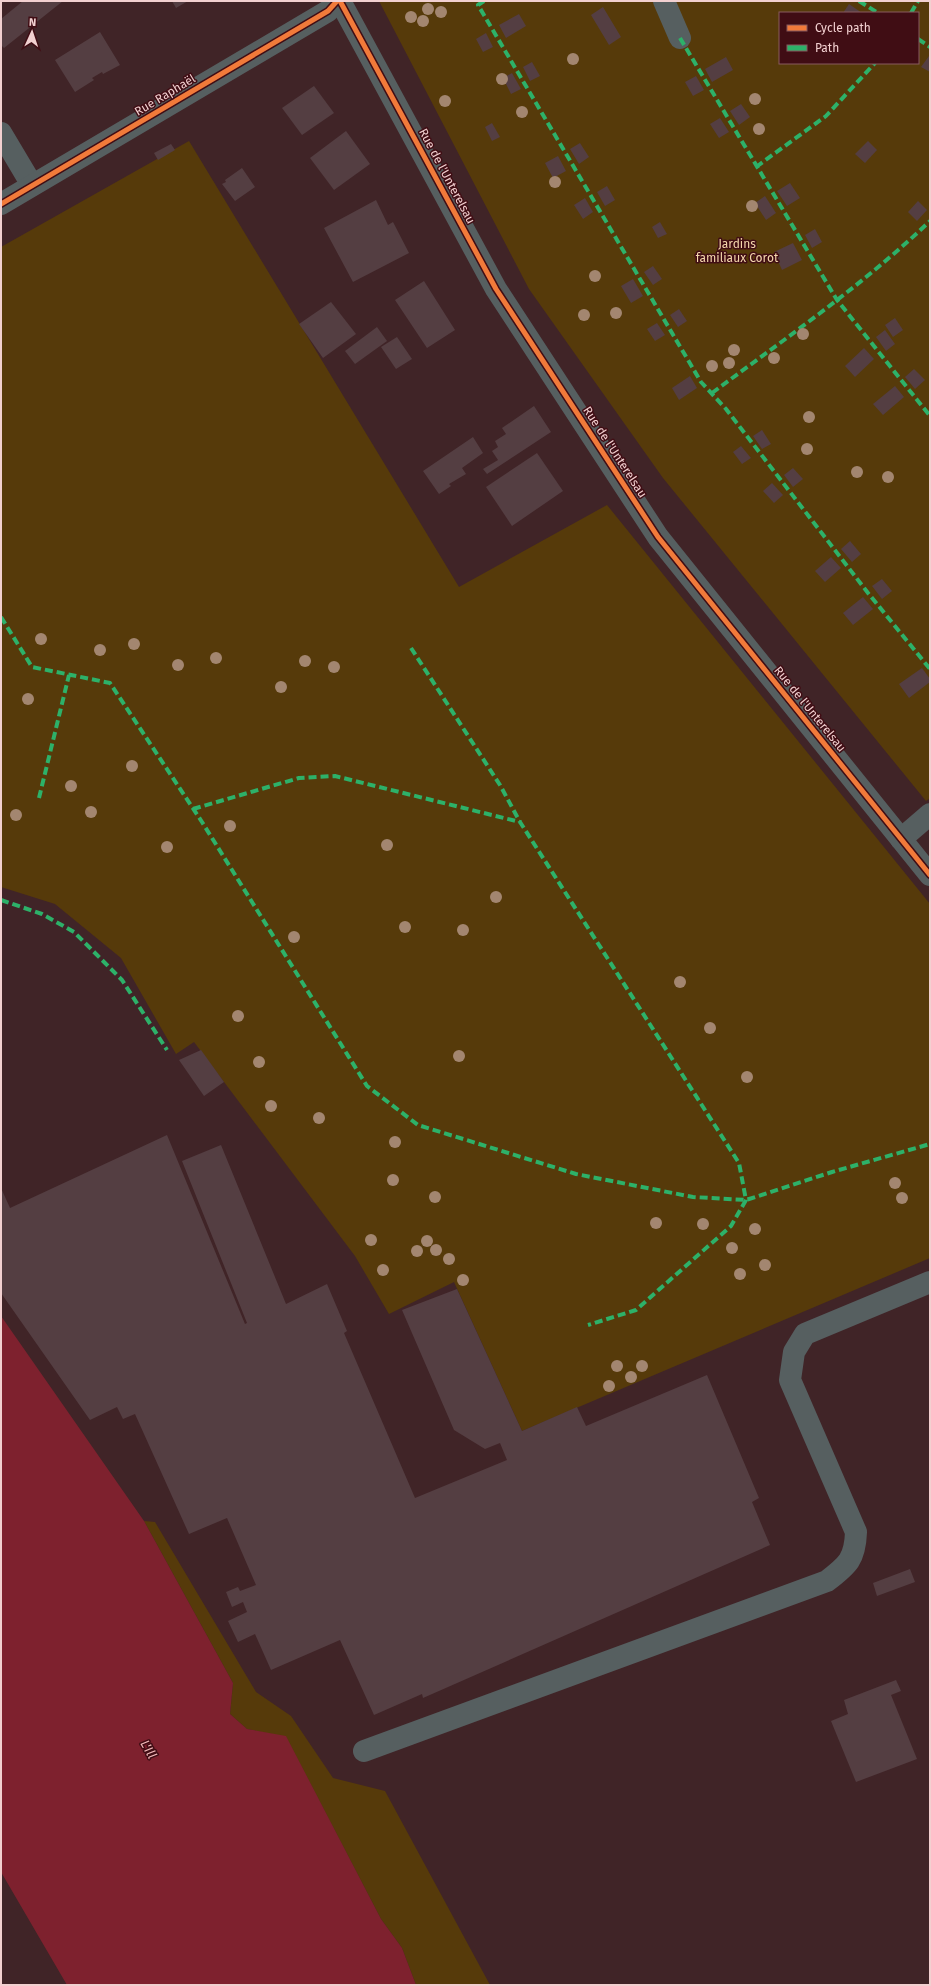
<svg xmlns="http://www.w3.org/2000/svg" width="931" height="1986" font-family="'Fira Sans',sans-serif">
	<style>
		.green { fill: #563a0a; fill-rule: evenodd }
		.water { fill: #7e212e }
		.building { fill: #543e42 }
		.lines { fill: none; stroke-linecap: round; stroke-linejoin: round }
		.minor { stroke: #565f60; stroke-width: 22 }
		.quiet { stroke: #2db169; stroke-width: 4; stroke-dasharray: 8 4; stroke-linecap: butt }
		.cycleway-casing { stroke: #400d14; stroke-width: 8 }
		.cycleway { stroke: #f17a3a; stroke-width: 5 }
		.tree { fill: #a38670 }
		.labels { text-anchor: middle; stroke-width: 3; stroke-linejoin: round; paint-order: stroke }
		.street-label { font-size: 12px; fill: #f2d0d0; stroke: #400d14 }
		.park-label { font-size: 12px; fill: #f4d7ac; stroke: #400d14 }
		.water-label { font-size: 13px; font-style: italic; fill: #f2b9ba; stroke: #400d14 }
	</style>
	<rect width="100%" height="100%" fill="#402427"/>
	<g class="green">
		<path d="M379,1H930V798L926,801L663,478L529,289ZM780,13H918V63H780Z"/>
		<path d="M189,141L459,587L607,505L930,904V1258L522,1431L454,1282L389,1314L355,1256L194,1042L176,1054L121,958L55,904L1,887V247Z"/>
		<path d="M144,1521L155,1522L256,1692L291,1716L333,1778L385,1791L490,1985H416L402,1948L381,1919L286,1737L247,1729L230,1714L233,1683Z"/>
	</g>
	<path class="water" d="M1,1316L144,1521L233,1683L230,1714L247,1729L286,1736L381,1919L402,1948L416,1985H67L1,1872Z"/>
	<g class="building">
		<path d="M23,1H63L4,48L1,45V19Z"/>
		<path d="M172,1H188L176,8Z"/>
		<path d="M849,4L862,13H843Z"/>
		<path d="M603,7L621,37L609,45L591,15Z"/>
		<path d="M519,14L526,26L506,38L499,25Z"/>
		<path d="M100,32L120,65L103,74L102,72L92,78L94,80L75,92L55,60Z"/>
		<path d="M486,33L493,47L483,52L476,39Z"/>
		<path d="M929,56L930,57V72L921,67Z"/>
		<path d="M726,57L733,70L712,82L705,69Z"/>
		<path d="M532,62L540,76L530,81L523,67Z"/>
		<path d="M512,73L521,89L511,94L503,78Z"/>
		<path d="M696,76L704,90L693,96L685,82Z"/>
		<path d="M314,86L334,113L302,135L282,108Z"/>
		<path d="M741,104L750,117L739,125L730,111Z"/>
		<path d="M720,118L729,132L719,138L710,124Z"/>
		<path d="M492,123L500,137L492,141L485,127Z"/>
		<path d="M346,131L370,164L334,190L310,158Z"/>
		<path d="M868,141L877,150L865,163L855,154Z"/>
		<path d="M580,143L589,157L579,164L570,149Z"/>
		<path d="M171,144L175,150L158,160L154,153Z"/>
		<path d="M558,156L566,171L553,178L545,163Z"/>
		<path d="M242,168L255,187L235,201L222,184L226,182L225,180Z"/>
		<path d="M790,183L800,198L787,206L777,191Z"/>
		<path d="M607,186L615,200L605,206L597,192Z"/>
		<path d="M765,196L776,213L766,220L755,203Z"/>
		<path d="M585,198L593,212L583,219L574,205Z"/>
		<path d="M376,200L388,225L393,222L409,253L353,282L324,228Z"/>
		<path d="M918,201L927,210L917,221L908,212Z"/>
		<path d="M660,222L667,234L658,238L652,227Z"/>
		<path d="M815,229L822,242L812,248L805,235Z"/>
		<path d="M793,243L802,260L782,270L774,252Z"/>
		<path d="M653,266L662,279L653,285L644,272Z"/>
		<path d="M633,279L643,296L631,303L621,286Z"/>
		<path d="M424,281L455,330L427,348L395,300Z"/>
		<path d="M331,302L356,334L323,358L299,324Z"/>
		<path d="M679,309L687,321L678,327L670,315Z"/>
		<path d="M895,318L903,330L893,337L885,325Z"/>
		<path d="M657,323L665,335L655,341L647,329Z"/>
		<path d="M377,327L387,341L355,364L345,351Z"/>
		<path d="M885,330L895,344L886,351L876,337Z"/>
		<path d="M397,337L412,359L396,369L381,347Z"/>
		<path d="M864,348L874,359L855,377L845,366Z"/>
		<path d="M914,369L925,380L915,389L905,377Z"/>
		<path d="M690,376L697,388L679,400L672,388Z"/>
		<path d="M895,386L904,397L883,415L873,404Z"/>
		<path d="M534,406L551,432L487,474L483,469L498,460L492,451L498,447L495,441L506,434L502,428Z"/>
		<path d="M762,430L771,444L762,449L753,436Z"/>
		<path d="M473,437L483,453L462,468L466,474L449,484L451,486L439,494L423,471Z"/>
		<path d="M741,446L751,458L742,464L733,452Z"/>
		<path d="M537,453L563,491L512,526L486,487Z"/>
		<path d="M793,468L803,479L793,487L784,475Z"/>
		<path d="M772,483L783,495L774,503L763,491Z"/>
		<path d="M850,541L861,554L852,562L841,549Z"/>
		<path d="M831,557L841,568L825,582L815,571Z"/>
		<path d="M882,579L892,591L882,599L872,586Z"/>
		<path d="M863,597L873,609L853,625L843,613Z"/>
		<path d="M922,668L930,679V682L909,698L899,684Z"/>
		<path d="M201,1050L224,1082L204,1096L179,1060Z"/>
		<path d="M167,1135L245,1324L247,1323L182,1161L221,1145L286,1304L327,1284L347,1331L344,1333L415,1498L507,1460L500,1443L485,1449L454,1430L402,1310L457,1289L522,1431L577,1407L586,1426L707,1375L759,1498L752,1502L770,1545L423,1698L422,1694L374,1715L340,1640L271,1670L255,1634L238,1642L228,1621L247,1612L243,1602L232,1607L226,1592L238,1587L240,1591L256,1585L227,1518L189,1534L135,1414L123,1419L117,1407L90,1420L1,1293V1188L10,1208Z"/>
		<path d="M910,1569L915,1582L877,1596L873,1583Z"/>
		<path d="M896,1680L901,1691L891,1695L917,1759L856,1782L831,1721L848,1714L844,1700Z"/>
	</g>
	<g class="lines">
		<g class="minor">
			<path d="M340,1L496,289L658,537L930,875"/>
			<path d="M664,1L680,38"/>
			<path d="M1,133L32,185"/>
			<path d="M1,204L328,11L337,1"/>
			<path d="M901,839L930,814"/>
			<path d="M364,1751L827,1581C848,1565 855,1559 856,1532L790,1380L794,1352L805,1334L930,1282"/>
		</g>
		<g class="quiet">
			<path d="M484,1L478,5L701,382L726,409L868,593L930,669"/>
			<path d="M859,1L878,13"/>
			<path d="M911,13L918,1"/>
			<path d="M680,38L837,300L930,416"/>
			<path d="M918,39L930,47"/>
			<path d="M756,167L826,116L875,63"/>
			<path d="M712,393C786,338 863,285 930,221"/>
			<path d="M1,617L32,667L110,683L202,822L367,1086L418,1125L576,1174L693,1197L746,1200L832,1172L930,1144"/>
			<path d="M411,648L500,785L520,822"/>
			<path d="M39,798L69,675"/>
			<path d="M193,809L299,778L335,776L520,822L739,1163L746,1200L731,1226L636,1310L588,1325"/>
			<path d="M1,900L42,914L74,932L122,980L167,1050"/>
		</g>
		<defs>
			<g id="cycleway">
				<path d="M340,1L496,289L658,537L930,875"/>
				<path d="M1,204L328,11L337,1"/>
			</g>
		</defs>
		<use href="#cycleway" class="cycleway-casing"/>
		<use href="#cycleway" class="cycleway"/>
	</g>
	<g class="tree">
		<circle cx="428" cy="9" r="6"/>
		<circle cx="441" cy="12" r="6"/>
		<circle cx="411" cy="17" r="6"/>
		<circle cx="423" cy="21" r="6"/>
		<circle cx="573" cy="59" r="6"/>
		<circle cx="502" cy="79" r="6"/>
		<circle cx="755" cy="99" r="6"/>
		<circle cx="445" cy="101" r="6"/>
		<circle cx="522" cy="112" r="6"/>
		<circle cx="759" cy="129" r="6"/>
		<circle cx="555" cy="182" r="6"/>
		<circle cx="752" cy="206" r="6"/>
		<circle cx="595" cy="276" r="6"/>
		<circle cx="616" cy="313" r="6"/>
		<circle cx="584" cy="315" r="6"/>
		<circle cx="803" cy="334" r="6"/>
		<circle cx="734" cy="350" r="6"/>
		<circle cx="774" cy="358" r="6"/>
		<circle cx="729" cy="363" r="6"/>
		<circle cx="712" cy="366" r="6"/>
		<circle cx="809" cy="417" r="6"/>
		<circle cx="807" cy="449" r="6"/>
		<circle cx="857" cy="472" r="6"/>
		<circle cx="888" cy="477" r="6"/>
		<circle cx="41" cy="639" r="6"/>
		<circle cx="134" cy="644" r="6"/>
		<circle cx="100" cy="650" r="6"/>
		<circle cx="216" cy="658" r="6"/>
		<circle cx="305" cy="661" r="6"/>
		<circle cx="178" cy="665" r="6"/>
		<circle cx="334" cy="667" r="6"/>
		<circle cx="281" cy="687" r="6"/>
		<circle cx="28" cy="699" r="6"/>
		<circle cx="132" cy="766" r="6"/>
		<circle cx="71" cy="786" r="6"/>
		<circle cx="91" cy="812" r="6"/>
		<circle cx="16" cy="815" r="6"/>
		<circle cx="230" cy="826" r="6"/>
		<circle cx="387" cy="845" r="6"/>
		<circle cx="167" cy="847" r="6"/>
		<circle cx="496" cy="897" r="6"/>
		<circle cx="405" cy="927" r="6"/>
		<circle cx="463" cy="930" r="6"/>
		<circle cx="294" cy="937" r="6"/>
		<circle cx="680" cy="982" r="6"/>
		<circle cx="238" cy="1016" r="6"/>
		<circle cx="710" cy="1028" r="6"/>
		<circle cx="459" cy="1056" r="6"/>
		<circle cx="259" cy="1062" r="6"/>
		<circle cx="747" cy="1077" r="6"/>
		<circle cx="271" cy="1106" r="6"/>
		<circle cx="319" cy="1118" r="6"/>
		<circle cx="395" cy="1142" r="6"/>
		<circle cx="393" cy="1180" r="6"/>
		<circle cx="895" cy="1183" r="6"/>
		<circle cx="435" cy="1197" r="6"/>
		<circle cx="902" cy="1198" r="6"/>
		<circle cx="656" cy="1223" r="6"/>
		<circle cx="703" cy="1224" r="6"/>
		<circle cx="755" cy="1229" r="6"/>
		<circle cx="371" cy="1240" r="6"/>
		<circle cx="427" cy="1241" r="6"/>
		<circle cx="732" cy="1248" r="6"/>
		<circle cx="436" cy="1250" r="6"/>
		<circle cx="417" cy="1251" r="6"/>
		<circle cx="449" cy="1259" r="6"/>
		<circle cx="765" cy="1265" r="6"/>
		<circle cx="383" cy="1270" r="6"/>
		<circle cx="740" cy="1274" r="6"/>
		<circle cx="463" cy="1280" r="6"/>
		<circle cx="617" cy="1366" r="6"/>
		<circle cx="642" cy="1366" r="6"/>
		<circle cx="631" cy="1377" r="6"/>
		<circle cx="609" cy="1386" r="6"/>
	</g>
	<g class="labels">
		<g class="street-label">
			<text transform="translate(165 95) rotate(-31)" y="4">Rue Raphaël</text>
			<text transform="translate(447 176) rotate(62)" y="4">Rue de l'Unterelsau</text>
			<text transform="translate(615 452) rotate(57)" y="4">Rue de l'Unterelsau</text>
			<text transform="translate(810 709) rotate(51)" y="4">Rue de l'Unterelsau</text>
		</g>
		<g class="park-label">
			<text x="737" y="248">Jardins<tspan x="737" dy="14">familiaux Corot</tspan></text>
		</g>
		<g class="water-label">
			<text transform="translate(149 1749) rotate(60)" y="5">L'Ill</text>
		</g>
	</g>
	<rect width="931" height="1986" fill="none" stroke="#f2d0d0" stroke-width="4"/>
	<rect x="779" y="12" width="140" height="52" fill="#400d14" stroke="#875b5f"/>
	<rect x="787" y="25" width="20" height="6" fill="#f17a3a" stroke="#875b5f"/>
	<text x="815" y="32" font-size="12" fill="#f2d0d0">Cycle path</text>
	<rect x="787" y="45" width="20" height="6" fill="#2db169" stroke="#875b5f"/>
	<text x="815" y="52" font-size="12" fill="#f2d0d0">Path</text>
	<g transform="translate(32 32) rotate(3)" stroke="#400d14" stroke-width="3" paint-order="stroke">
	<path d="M0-3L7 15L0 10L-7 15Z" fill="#f2d0d0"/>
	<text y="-6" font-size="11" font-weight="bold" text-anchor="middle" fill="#f2d0d0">N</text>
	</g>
</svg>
